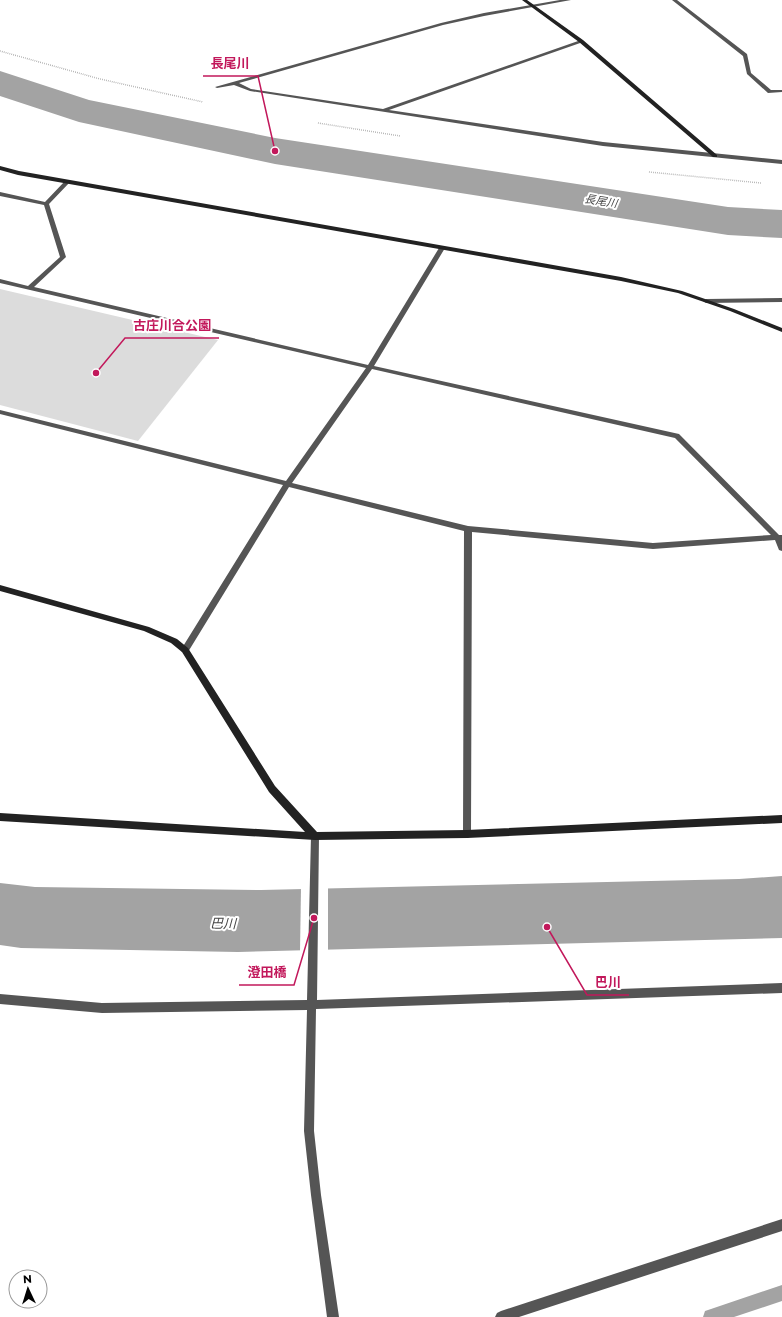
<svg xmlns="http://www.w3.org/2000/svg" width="782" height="1317" font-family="Montserrat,'Noto Sans JP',sans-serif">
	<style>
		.green { fill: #dcdcdc }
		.water { fill: #a3a3a3 }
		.pier { fill: #fff }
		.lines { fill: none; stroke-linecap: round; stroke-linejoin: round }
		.stream { fill: #a3a3a3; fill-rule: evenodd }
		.river { fill: #a3a3a3; fill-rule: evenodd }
		.path { stroke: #777; stroke-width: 1.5; stroke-dasharray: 0.5 1.5; stroke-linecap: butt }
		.street { fill: #555; fill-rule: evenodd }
		.secondary { fill: #222; fill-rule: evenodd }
		.labels { text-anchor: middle; stroke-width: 4; stroke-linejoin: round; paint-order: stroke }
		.far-water-label { font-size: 11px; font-style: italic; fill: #444; stroke: #fff }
		.water-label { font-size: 13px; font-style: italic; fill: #444; stroke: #fff }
		.leader { fill: none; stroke: #c2185b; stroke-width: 1.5 }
		.callout-dot { fill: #c2185b; stroke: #fff; stroke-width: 1.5 }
		.callout-label { font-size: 13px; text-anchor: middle; font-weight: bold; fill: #c2185b; stroke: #fff; stroke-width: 4; stroke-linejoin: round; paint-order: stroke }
	</style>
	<rect width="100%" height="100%" fill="#fff"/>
	<path class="green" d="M0,289L218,340L138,441L0,405Z"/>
	<path class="water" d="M782,876V938L238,952L21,948L0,945V883L35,887L261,890L739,879Z"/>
	<path class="pier" d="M328,886V952H300L301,887Z"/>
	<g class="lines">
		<path class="stream" d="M782,1285V1301L734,1317H703L705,1311L711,1309Z"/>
		<path class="river" d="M0,71L89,100L275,138L728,207L782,210V238L728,235L275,164L79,122L0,96Z"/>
		<g class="path">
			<path d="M0,51L100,79L203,102"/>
			<path d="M318,123L400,136"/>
			<path d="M649,172L761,183"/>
		</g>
		<g class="street">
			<path d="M560,0H571L484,16L443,25L239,83L251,89L383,109L581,40L583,41V42L389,110L603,142L782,160V164L603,146L250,91L234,85L217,88L215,87L441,23L484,13Z"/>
			<path d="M672,0H677L747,54L751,73L771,90H782V92L768,93L747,74L743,56Z"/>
			<path d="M65,181L70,182L49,204L66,257L34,287L368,365L439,248L444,247L445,248L374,366L679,434L779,535H782V551L779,550L775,540L653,549L472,532L471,834L470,837L467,838L464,837L463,834L464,531L289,487L188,652H182L181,650L182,648L283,485L0,414V410L286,481L366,368L0,283V279L28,286L60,257L44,205L0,196V192L45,202ZM372,369L675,438L771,535L653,543L468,526L292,483Z"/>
			<path d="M782,298V302L706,303L703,301L706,299Z"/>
			<path d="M315,832L318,833L319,836L317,1000L782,983V993L316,1009L314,1131L321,1195L339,1317H327L311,1195L304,1131L307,1010L102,1013L0,1004V994L102,1003L307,1000L311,836L312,833Z"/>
			<path d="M782,1219V1231L519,1317H495L497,1313L501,1311Z"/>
		</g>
		<g class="secondary">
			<path d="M522,0H527L583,40L717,155V157H713L579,42Z"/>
			<path d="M0,166L19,171L621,277L682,291L734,309L782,328V332L730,311L678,293L621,281L18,175L0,170Z"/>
			<path d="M0,585L149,627L177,639L188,648L275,786L317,832L467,830L782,815V823L467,838L315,840L0,821V813L305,832L269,792L182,652L171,643L144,631L0,591Z"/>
		</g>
	</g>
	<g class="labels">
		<g class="far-water-label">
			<text transform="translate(601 201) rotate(9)" y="4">長尾川</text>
		</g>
		<g class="water-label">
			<text transform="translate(223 923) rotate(1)" y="5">巴川</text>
		</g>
	</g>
	<path class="leader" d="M275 151L258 76H203M96 373L125 338H219M314 918L294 985H239M547 927L587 995H629"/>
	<g class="callout-dot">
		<circle cx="275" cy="151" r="4"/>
		<circle cx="96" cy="373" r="4"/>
		<circle cx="314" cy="918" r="4"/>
		<circle cx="547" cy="927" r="4"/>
	</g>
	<g class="callout-label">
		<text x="230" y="68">長尾川</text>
		<text x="172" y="330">古庄川合公園</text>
		<text x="267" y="977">澄田橋</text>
		<text x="608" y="987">巴川</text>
	</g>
	<g transform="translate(28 1289) rotate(356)"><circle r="19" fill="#ffffff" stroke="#999999"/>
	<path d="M0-3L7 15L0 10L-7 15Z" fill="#000000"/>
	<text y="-6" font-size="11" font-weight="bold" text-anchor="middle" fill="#000000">N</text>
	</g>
</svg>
